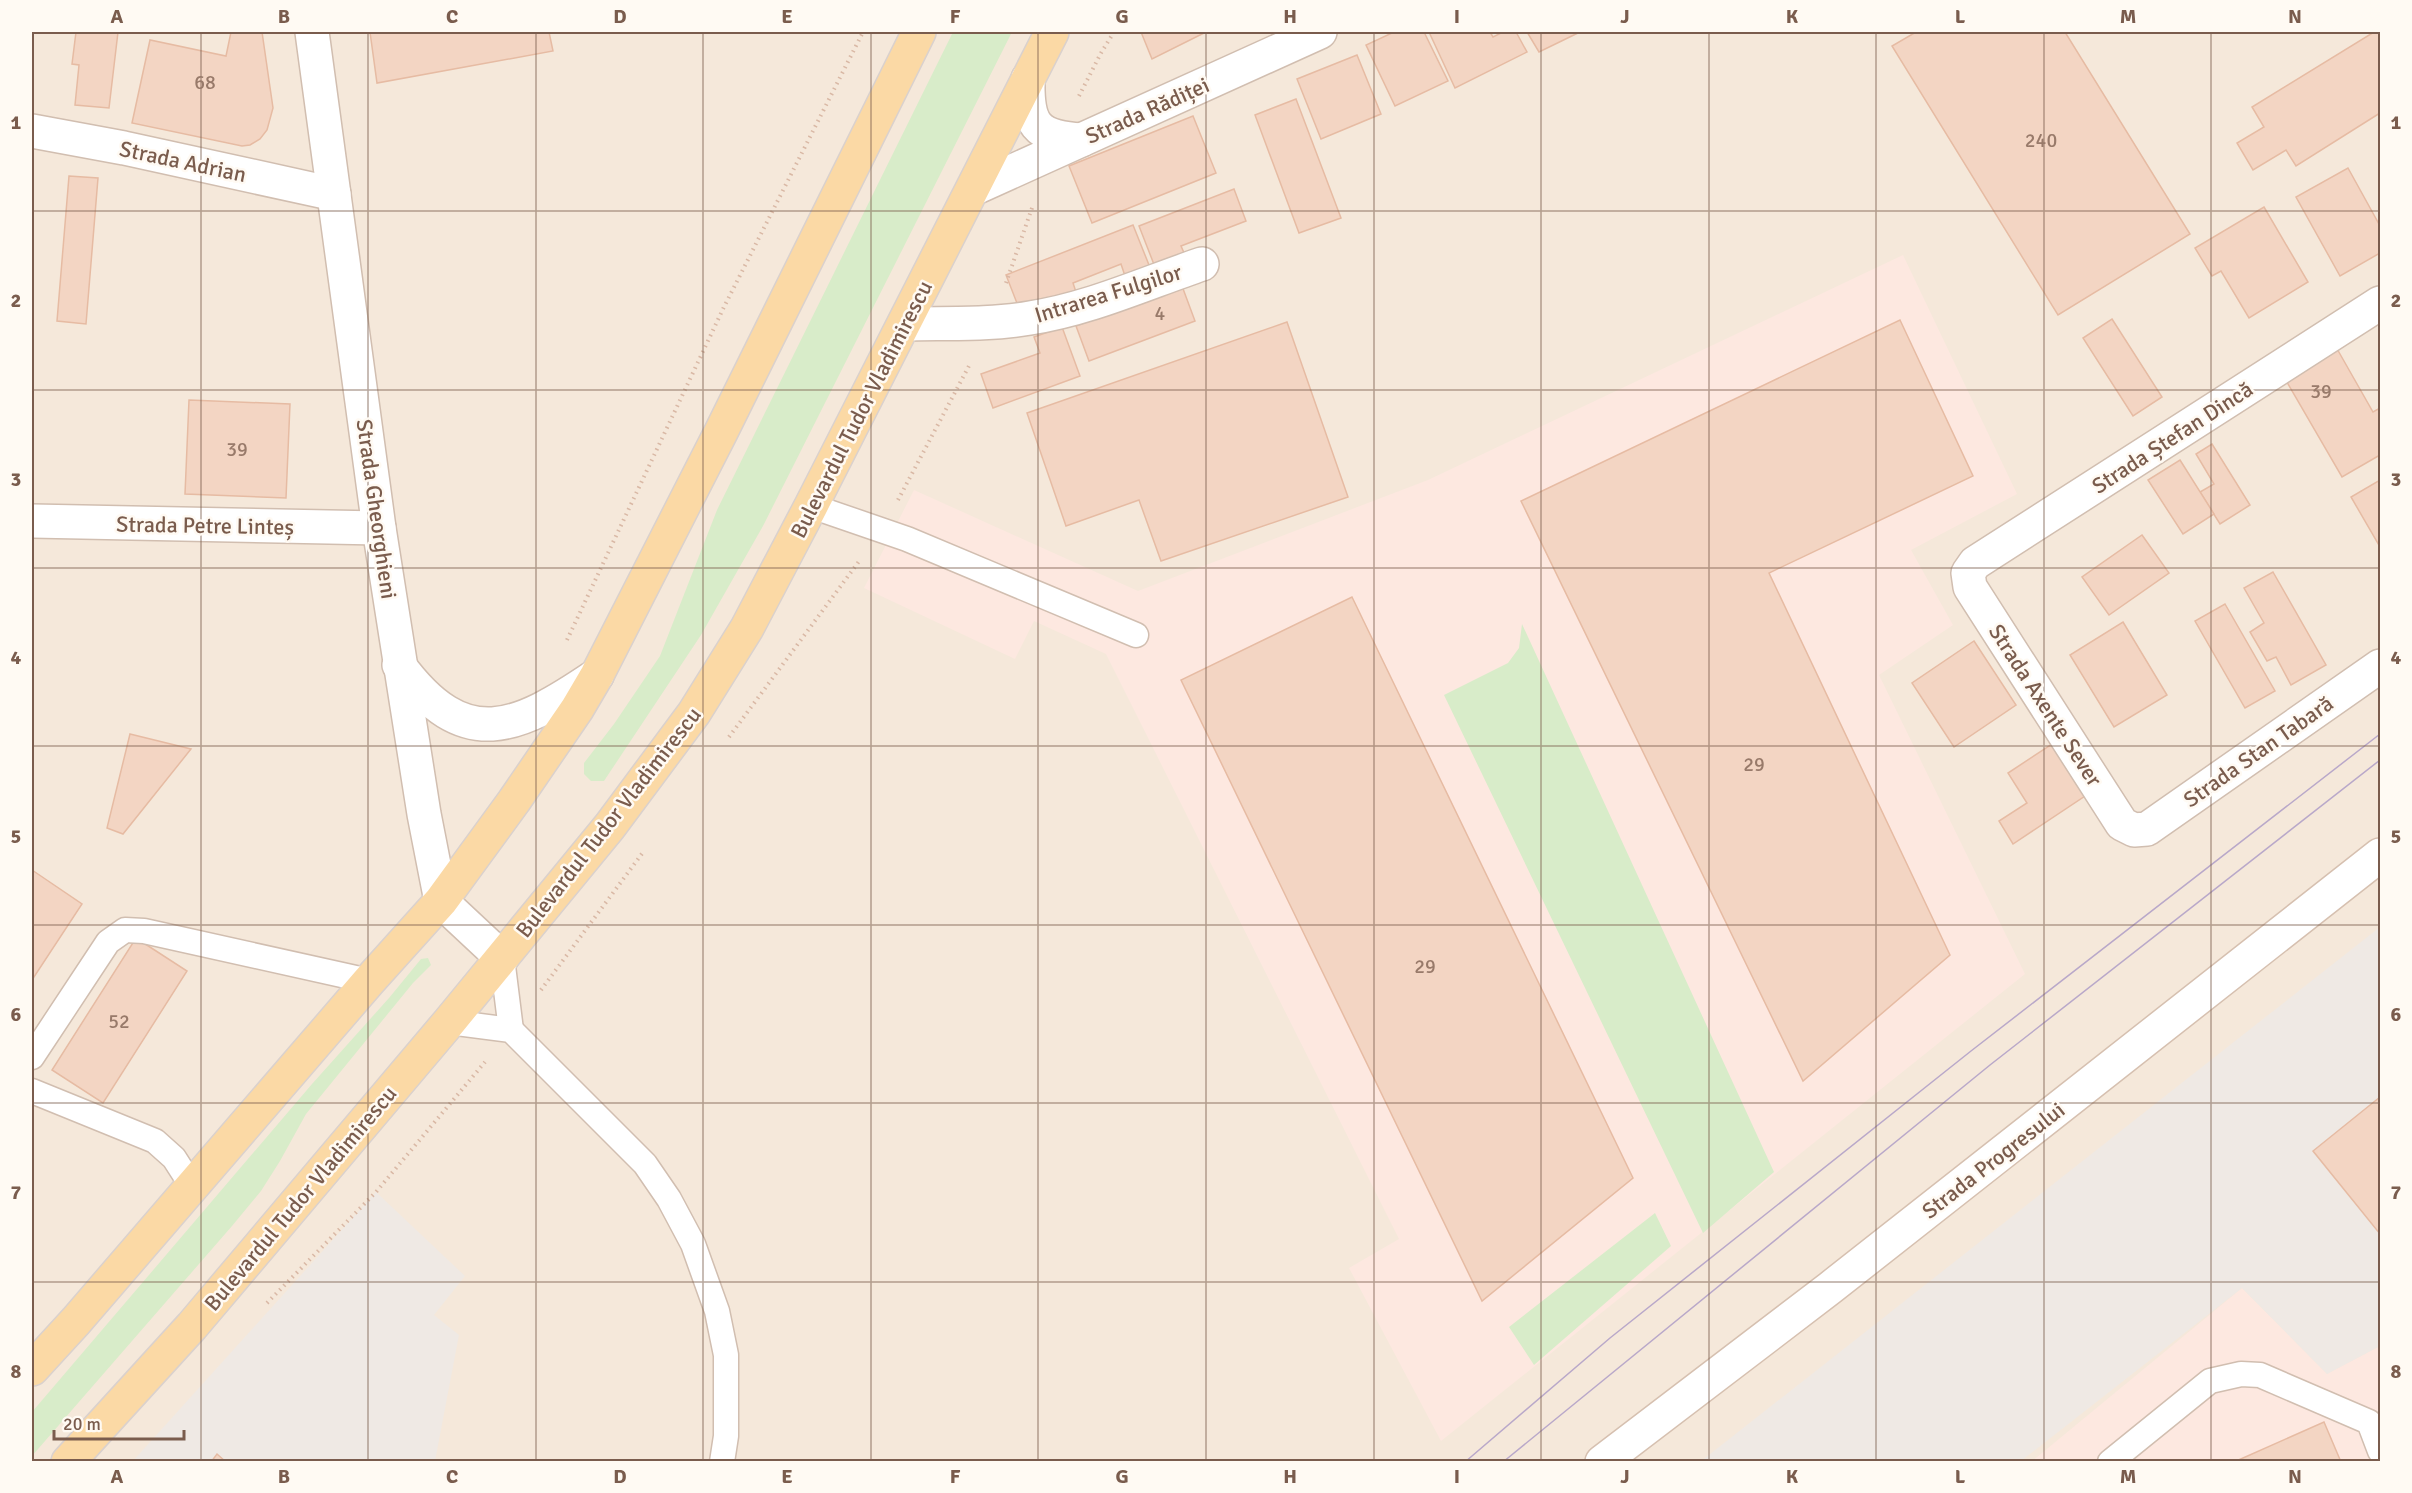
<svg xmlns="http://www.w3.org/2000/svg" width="2412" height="1493" font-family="Signika,sans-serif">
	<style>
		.residential { fill: #f5e8da }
		.commercial { fill: #fde8e0 }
		.industrial { fill: #efe9e4 }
		.green { fill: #d8ecc9 }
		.building { fill: #f3d5c3; stroke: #e6bba3; stroke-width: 1.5 }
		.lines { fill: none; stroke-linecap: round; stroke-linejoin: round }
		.service-casing { stroke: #d1beb0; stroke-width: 27 }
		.minor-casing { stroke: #d1beb0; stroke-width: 36 }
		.secondary-casing { stroke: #d6c0b0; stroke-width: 36 }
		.primary-casing { stroke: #dad1cd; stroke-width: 36 }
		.path { stroke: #d9b8a5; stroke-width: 4; stroke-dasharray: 1.5 4.5; stroke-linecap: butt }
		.service { stroke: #fff; stroke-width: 24 }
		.minor { stroke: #fff; stroke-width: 33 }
		.secondary { stroke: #fff; stroke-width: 33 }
		.primary { stroke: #fbd9a5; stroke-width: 33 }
		.tram { stroke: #b9a8c9; stroke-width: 1.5 }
		.grid { fill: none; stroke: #7a5c4d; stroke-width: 1.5; stroke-opacity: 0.55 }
		.labels { text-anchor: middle; stroke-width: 5; stroke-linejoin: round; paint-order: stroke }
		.number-label { font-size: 20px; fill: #987a6a }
		.street-label { font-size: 22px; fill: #7a5c4d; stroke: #fffaf3 }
		.neatline { fill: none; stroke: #7a5c4d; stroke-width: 2 }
		.grid-label { font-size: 20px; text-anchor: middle; font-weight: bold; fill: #7a5c4d }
	</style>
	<rect width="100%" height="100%" fill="#fdf6ec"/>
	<rect class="residential" x="32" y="32" width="2348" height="1429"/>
	<g class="commercial">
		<path d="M1903,255L2017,494L1911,550L1953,625L1879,675L2025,974L1441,1441L1349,1268L1399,1239L1106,654L1034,621L1015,659L864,588L914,490L1138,591L1428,480Z"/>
		<path d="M2242,1288L2327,1374L2380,1346V1461L2031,1462Z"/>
	</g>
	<g class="industrial">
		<path d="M2380,927V1346L2327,1374L2242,1288L2021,1461L1700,1462Z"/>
		<path d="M376,1192L465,1276L434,1315L459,1335L435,1461L132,1462Z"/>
	</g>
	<g class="green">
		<path d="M953,32H1012L763,526L701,635L604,781H591L584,774V763L614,724L660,656L717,510Z"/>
		<path d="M1522,624L1774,1172L1703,1233L1444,695L1508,663L1519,648Z"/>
		<path d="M428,958L431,965L413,983L306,1114L280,1161L261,1191L232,1226L32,1456V1412L312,1084L389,998L421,959Z"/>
		<path d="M1655,1213L1671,1246L1534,1365L1509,1327Z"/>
	</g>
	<g class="building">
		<path d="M76,32H118L109,108L75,105L79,65L72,64Z"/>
		<path d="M231,32H262L273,108L267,130L260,139L250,145L242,146L132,123L150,40L226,56Z"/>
		<path d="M370,32H549L553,51L377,83Z"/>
		<path d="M1141,32H1206L1152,59Z"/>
		<path d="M1394,32H1424L1448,81L1395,106L1366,45Z"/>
		<path d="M1429,32H1490L1493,37L1503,32H1516L1527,52L1455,88Z"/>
		<path d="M1527,32H1580L1539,52Z"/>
		<path d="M1916,32H2065L2190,234L2058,315L1892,46Z"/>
		<path d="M2374,32H2380V113L2296,166L2286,150L2253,170L2237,143L2264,127L2252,107Z"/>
		<path d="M1357,55L1381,114L1321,139L1297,79Z"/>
		<path d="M1296,99L1341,218L1299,233L1255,115Z"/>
		<path d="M1193,116L1216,173L1092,223L1069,166Z"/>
		<path d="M2348,168L2380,226V253L2340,276L2296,197Z"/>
		<path d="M69,176L98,178L86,324L57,321Z"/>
		<path d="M1234,189L1246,221L1181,246L1185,255L1155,267L1139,226Z"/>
		<path d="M2264,207L2308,282L2249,318L2221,271L2212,276L2195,248Z"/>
		<path d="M1133,225L1151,270L1126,279L1121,264L1073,283L1077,295L1022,316L1006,275Z"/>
		<path d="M1182,286L1195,321L1089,361L1076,326Z"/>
		<path d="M2112,319L2162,397L2133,416L2083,338Z"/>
		<path d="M1900,320L1973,476L1769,573L1950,955L1803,1081L1521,501Z"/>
		<path d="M1287,322L1348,497L1161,561L1139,500L1066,526L1027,413Z"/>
		<path d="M1062,327L1080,376L993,408L981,374L1040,353L1034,337Z"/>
		<path d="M2336,347L2373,412L2380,408V455L2342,477L2284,377Z"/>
		<path d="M189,400L290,404L286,498L185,494Z"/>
		<path d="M2212,444L2250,505L2220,524L2200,492L2214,484L2196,454Z"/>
		<path d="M2180,460L2214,514L2183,534L2148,480Z"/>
		<path d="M2380,480V547L2351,497Z"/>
		<path d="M2142,535L2169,573L2109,615L2082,577Z"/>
		<path d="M2273,572L2326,665L2291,685L2276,657L2267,661L2250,632L2264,623L2244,588Z"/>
		<path d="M1352,597L1633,1178L1482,1301L1181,680Z"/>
		<path d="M2225,604L2275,691L2245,708L2195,621Z"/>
		<path d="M2123,622L2167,695L2114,727L2070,655Z"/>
		<path d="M1974,641L2016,705L1954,747L1912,683Z"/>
		<path d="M130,734L191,749L123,834L107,828Z"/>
		<path d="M2052,744L2085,796L2013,844L1999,821L2027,803L2008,773Z"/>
		<path d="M32,870L82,904L32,980Z"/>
		<path d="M136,938L187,971L103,1103L52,1070Z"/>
		<path d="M2380,1097V1234L2313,1151Z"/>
		<path d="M2324,1422L2341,1462H2234Z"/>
		<path d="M217,1454L226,1462H211Z"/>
	</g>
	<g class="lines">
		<defs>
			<g id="service">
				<path d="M811,506L907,539L1136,635"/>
				<path d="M502,958L511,1030"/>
				<path d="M449,1022L511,1030L645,1164L669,1199L693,1244L717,1311L726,1355V1436L722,1462"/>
				<path d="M32,1057L108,942L125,930L144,931L369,981"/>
				<path d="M32,1091L155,1141L174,1158L192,1186"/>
				<path d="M2110,1462L2210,1381L2241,1374L2260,1375L2369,1422L2380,1451"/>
			</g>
			<g id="minor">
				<path d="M312,32L379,528L424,814L441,901L502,958"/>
				<path d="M1028,79C1027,124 1035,137 1081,140"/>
				<path d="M32,131L124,148L334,194"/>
				<path d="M973,189L1320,32"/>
				<path d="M2380,303L1975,563L1968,573L1970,587L2122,824L2134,830L2147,829L2380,666"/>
				<path d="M906,324C947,323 989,325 1030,318C1089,309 1146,283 1202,264"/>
				<path d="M32,521L379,528"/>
				<path d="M399,665C465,754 516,730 597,675"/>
			</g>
			<path id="secondary" d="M1602,1462L1830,1288L2380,855"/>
			<g id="primary">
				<path d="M32,1369L76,1321L369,981L441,901L514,801L577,709L597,675L721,432L919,32"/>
				<path d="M68,1462L192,1326L449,1022L610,826L694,713L747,628L811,506L1052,32"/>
			</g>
		</defs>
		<use href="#service" class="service-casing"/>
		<use href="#minor" class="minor-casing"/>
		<use href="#secondary" class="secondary-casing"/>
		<use href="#primary" class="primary-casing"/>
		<g class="path">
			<path d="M1079,96L1101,53L1114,32"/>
			<path d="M1006,283L1033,205"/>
			<path d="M898,500L970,364"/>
			<path d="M567,640L723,309L863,32"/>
			<path d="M729,737L860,560"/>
			<path d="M541,990L644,851"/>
			<path d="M267,1303L376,1192L485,1062"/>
		</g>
		<use href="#service" class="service"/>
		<use href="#minor" class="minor"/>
		<use href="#secondary" class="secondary"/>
		<use href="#primary" class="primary"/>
		<g class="tram">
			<path d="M1465,1462L1610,1338L1971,1051L2380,734"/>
			<path d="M1503,1462L1990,1065L2380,760"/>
		</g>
	</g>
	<path class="grid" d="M201,32V1462M368,32V1462M536,32V1462M703,32V1462M871,32V1462M1038,32V1462M1206,32V1462M1374,32V1462M1541,32V1462M1709,32V1462M1876,32V1462M2044,32V1462M2211,32V1462M32,211H2380M32,390H2380M32,568H2380M32,746H2380M32,925H2380M32,1103H2380M32,1282H2380"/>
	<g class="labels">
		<g class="number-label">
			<text x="205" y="89">68</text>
			<text x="2041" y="147">240</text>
			<text x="1160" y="320">4</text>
			<text x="2321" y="398">39</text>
			<text x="237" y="456">39</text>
			<text x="1754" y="771">29</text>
			<text x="1425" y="973">29</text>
			<text x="119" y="1028">52</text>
		</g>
		<g class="street-label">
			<text transform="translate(1147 110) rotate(-24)" y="8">Strada Rădiței</text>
			<text transform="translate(183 161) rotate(12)" y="8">Strada Adrian</text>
			<text transform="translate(1108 293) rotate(-17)" y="8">Intrarea Fulgilor</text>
			<text transform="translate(861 409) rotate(-63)" y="8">Bulevardul Tudor Vladimirescu</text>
			<text transform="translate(2172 437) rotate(-33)" y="8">Strada Ștefan Dincă</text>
			<text transform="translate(377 509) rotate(82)" y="8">Strada Gheorghieni</text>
			<text transform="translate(205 525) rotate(1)" y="8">Strada Petre Linteș</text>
			<text transform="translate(2046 705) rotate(57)" y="8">Strada Axente Sever</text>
			<text transform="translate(2258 751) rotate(-35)" y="8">Strada Stan Tabară</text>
			<text transform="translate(608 822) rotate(-52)" y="8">Bulevardul Tudor Vladimirescu</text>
			<text transform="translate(1993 1160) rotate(-38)" y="8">Strada Progresului</text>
			<text transform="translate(300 1198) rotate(-50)" y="8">Bulevardul Tudor Vladimirescu</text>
		</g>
	</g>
	<rect width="2412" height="1493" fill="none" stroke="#fffaf3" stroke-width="66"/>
	<path d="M54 1430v9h130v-9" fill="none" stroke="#7a5c4d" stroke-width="3"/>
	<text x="63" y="1430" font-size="18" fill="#7a5c4d" stroke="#fffaf3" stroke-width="4.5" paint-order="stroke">20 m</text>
	<rect x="33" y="33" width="2346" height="1427" class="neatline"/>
	<g class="grid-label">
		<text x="117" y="23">A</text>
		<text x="284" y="23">B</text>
		<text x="452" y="23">C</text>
		<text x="620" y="23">D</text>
		<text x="787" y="23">E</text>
		<text x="955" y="23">F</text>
		<text x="1122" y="23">G</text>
		<text x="1290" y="23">H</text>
		<text x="1457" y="23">I</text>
		<text x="1625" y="23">J</text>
		<text x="1792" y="23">K</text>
		<text x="1960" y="23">L</text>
		<text x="2128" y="23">M</text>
		<text x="2295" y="23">N</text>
		<text x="16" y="129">1</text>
		<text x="2396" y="129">1</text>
		<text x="16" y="307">2</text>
		<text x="2396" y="307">2</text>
		<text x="16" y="486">3</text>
		<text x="2396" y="486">3</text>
		<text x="16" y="664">4</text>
		<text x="2396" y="664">4</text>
		<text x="16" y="843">5</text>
		<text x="2396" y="843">5</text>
		<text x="16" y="1021">6</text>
		<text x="2396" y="1021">6</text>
		<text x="16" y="1199">7</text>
		<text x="2396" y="1199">7</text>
		<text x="16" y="1378">8</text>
		<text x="2396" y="1378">8</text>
		<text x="117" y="1483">A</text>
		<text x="284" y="1483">B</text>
		<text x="452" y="1483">C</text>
		<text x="620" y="1483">D</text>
		<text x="787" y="1483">E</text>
		<text x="955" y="1483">F</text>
		<text x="1122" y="1483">G</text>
		<text x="1290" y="1483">H</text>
		<text x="1457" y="1483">I</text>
		<text x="1625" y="1483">J</text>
		<text x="1792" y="1483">K</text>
		<text x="1960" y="1483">L</text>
		<text x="2128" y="1483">M</text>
		<text x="2295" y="1483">N</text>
	</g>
</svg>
